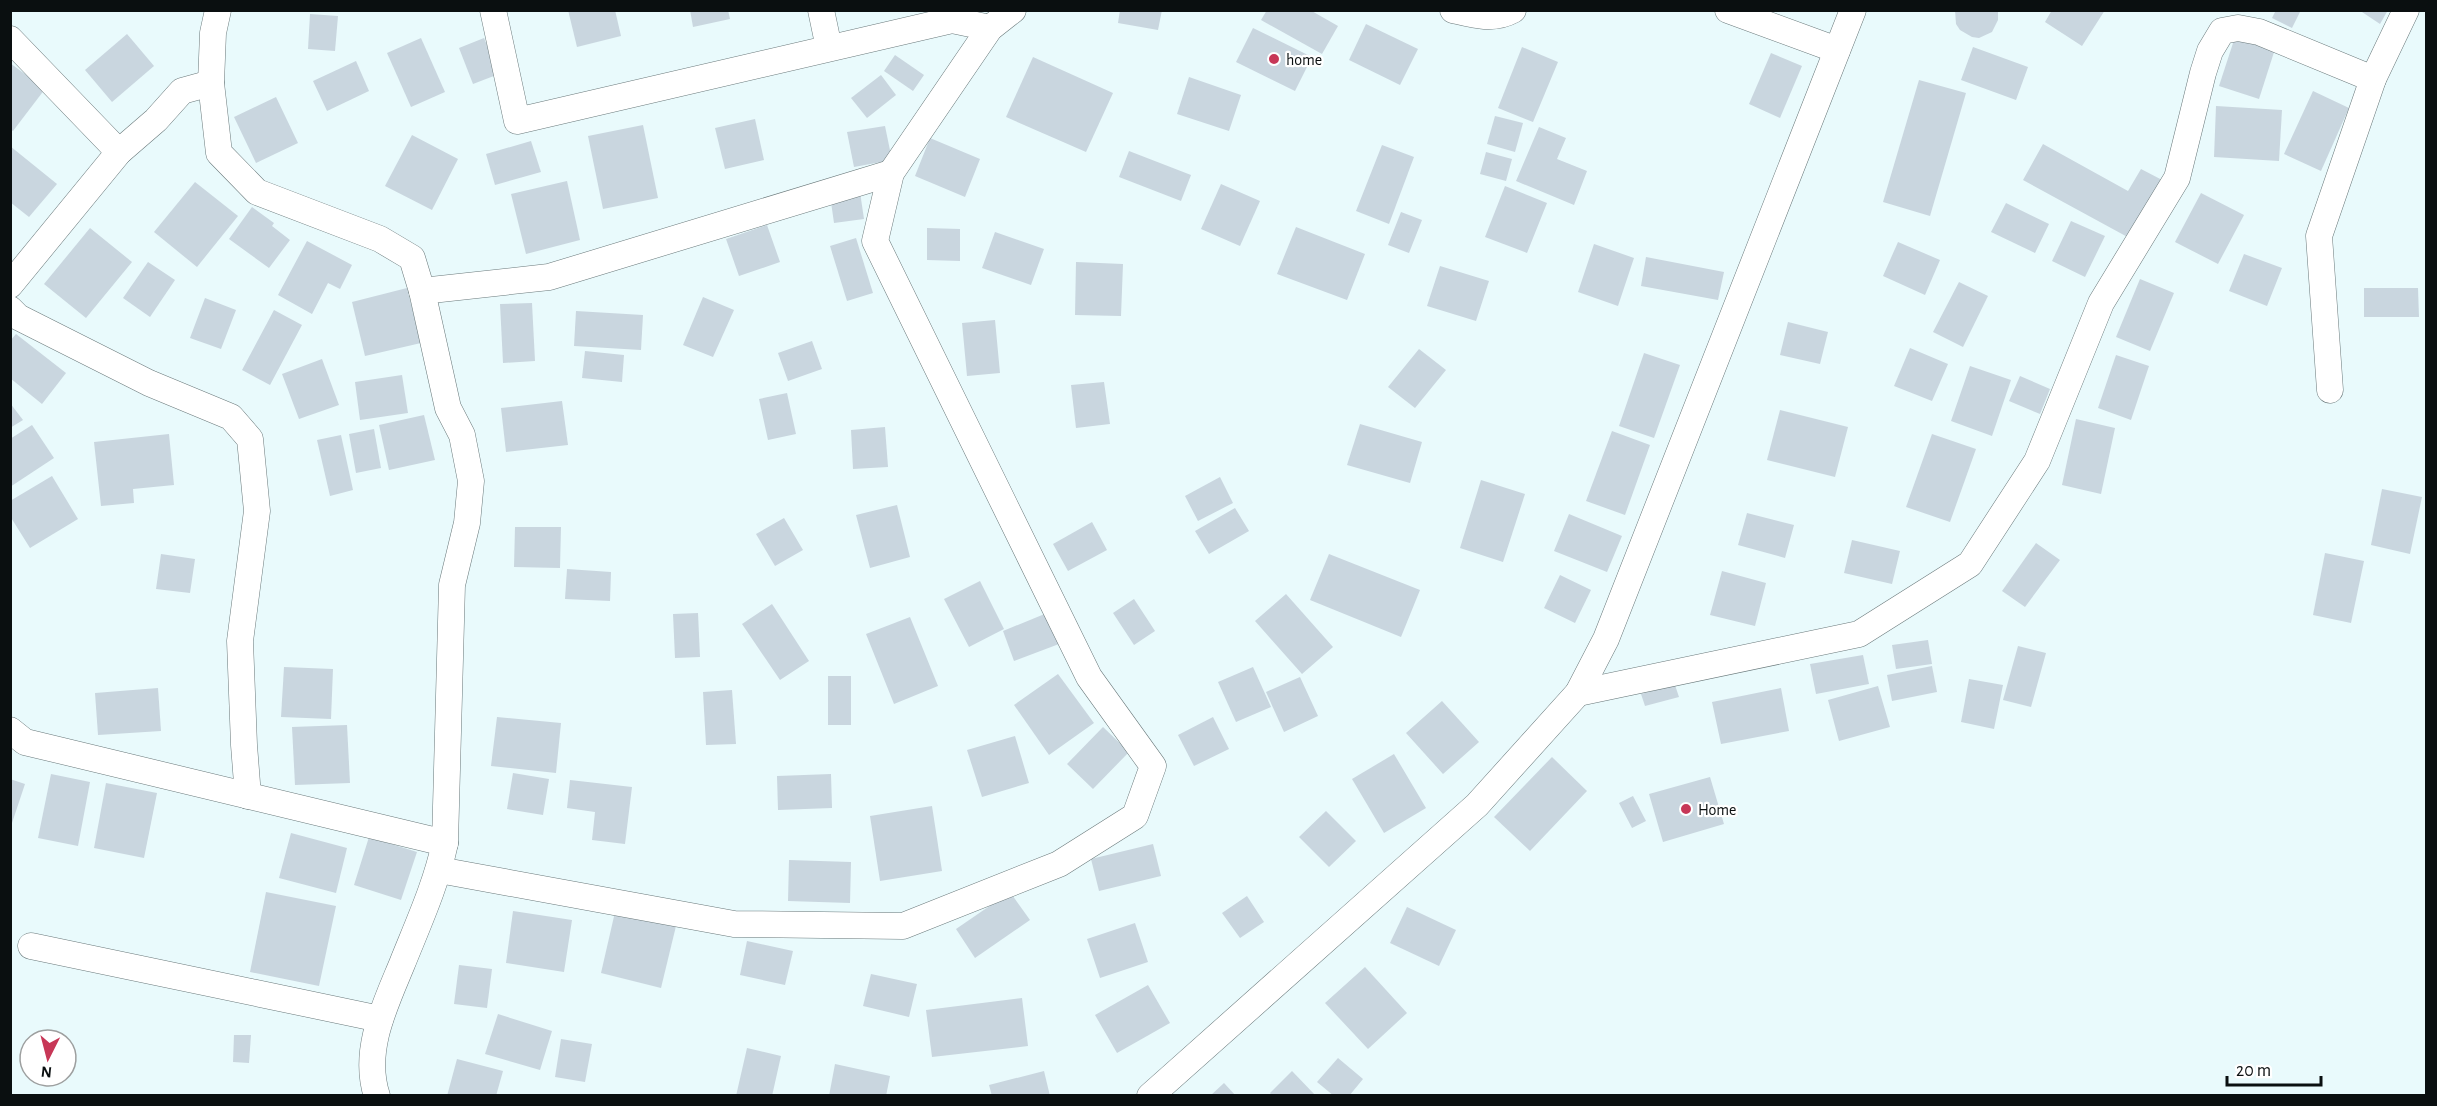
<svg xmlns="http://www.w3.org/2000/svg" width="2437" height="1106" font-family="'Alegreya Sans',sans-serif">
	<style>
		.building { fill: #c9d6df }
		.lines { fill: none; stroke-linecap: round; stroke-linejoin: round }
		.minor-casing { stroke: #6a797b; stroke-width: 27 }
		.minor { stroke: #fff; stroke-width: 26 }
		.poi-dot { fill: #c73757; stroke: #fff; stroke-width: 2 }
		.labels { text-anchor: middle; stroke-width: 4.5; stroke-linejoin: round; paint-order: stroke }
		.poi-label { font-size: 16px; fill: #0a0f10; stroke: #fff; text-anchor: start }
	</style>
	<rect width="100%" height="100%" fill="#e9fafc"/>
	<g class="building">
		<path d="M568,10H615L621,36L577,47Z"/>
		<path d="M690,10H728L730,19L693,27Z"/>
		<path d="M1120,10H1162L1158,30L1118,23Z"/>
		<path d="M1267,10H1310L1338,26L1322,54L1261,20Z"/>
		<path d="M1955,10H1998V20L1992,32L1979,38L1972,37L1960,30L1956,24Z"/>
		<path d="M2052,10H2105L2082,46L2045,22Z"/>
		<path d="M2276,10H2301L2292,28L2272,18Z"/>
		<path d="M2359,10H2388L2380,24Z"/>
		<path d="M310,14L338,16L335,51L308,49Z"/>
		<path d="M1366,24L1418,49L1400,85L1349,60Z"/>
		<path d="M1253,28L1312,57L1295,91L1236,62Z"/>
		<path d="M127,34L154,66L112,102L85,70Z"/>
		<path d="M2235,37L2275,49L2259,99L2219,86Z"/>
		<path d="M421,38L445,92L411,107L387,53Z"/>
		<path d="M484,38L499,74L473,84L459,48Z"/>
		<path d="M1522,47L1558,62L1533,122L1498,108Z"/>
		<path d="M1973,47L2028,67L2016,100L1961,80Z"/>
		<path d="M1771,53L1802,66L1780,118L1749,104Z"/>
		<path d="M895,55L924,75L913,91L884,71Z"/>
		<path d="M1033,57L1113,93L1086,152L1006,117Z"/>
		<path d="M356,61L369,91L327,111L313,81Z"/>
		<path d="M10,63L45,89L13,131L10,129Z"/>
		<path d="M881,75L896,95L867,118L851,98Z"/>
		<path d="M1189,77L1241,95L1229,131L1177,114Z"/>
		<path d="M1919,80L1966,93L1930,216L1883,202Z"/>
		<path d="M2313,91L2349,108L2321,171L2284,154Z"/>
		<path d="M276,97L298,143L256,163L234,117Z"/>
		<path d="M2216,106L2282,110L2279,161L2214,157Z"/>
		<path d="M1495,116L1523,123L1515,152L1487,144Z"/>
		<path d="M755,119L764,160L725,169L715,128Z"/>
		<path d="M643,125L658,198L603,209L588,136Z"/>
		<path d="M885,126L892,160L854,167L847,132Z"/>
		<path d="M1539,127L1566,138L1557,159L1587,171L1574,205L1516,181Z"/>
		<path d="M412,135L458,159L432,210L385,186Z"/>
		<path d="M930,138L980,159L965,197L915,176Z"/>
		<path d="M531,141L541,172L495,185L486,154Z"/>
		<path d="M2043,144L2128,191L2141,169L2166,182L2133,240L2023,180Z"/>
		<path d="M1382,145L1414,157L1389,224L1356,211Z"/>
		<path d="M10,146L57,184L29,217L10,202Z"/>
		<path d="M1129,151L1191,175L1181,201L1119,177Z"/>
		<path d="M1486,152L1512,159L1506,181L1480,174Z"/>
		<path d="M567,181L580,240L526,254L511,194Z"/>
		<path d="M195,182L238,216L197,267L154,232Z"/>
		<path d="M1221,184L1260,201L1240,246L1201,229Z"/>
		<path d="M1505,186L1547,203L1527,253L1485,237Z"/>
		<path d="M860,192L864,219L834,223L830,195Z"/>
		<path d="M2201,193L2244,215L2218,264L2175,242Z"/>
		<path d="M2006,203L2049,224L2035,253L1991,232Z"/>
		<path d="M252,207L274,223L272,226L290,240L269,268L229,239Z"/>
		<path d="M1401,212L1422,220L1409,253L1388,245Z"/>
		<path d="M2071,221L2105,236L2085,277L2052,261Z"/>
		<path d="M767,225L780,262L739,276L726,239Z"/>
		<path d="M1296,227L1365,254L1347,300L1277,274Z"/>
		<path d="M90,228L132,262L86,318L44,284Z"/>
		<path d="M927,228L960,229V261L927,260Z"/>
		<path d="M995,232L1044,249L1031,285L982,268Z"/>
		<path d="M856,238L873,293L847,301L830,246Z"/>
		<path d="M307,241L352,265L340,289L328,283L312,314L278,295Z"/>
		<path d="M1898,242L1940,260L1925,295L1883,276Z"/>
		<path d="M1594,244L1634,258L1618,306L1578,292Z"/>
		<path d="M2244,254L2282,268L2267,306L2229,291Z"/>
		<path d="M1646,257L1724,272L1718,300L1641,286Z"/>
		<path d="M148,262L175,280L150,317L123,298Z"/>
		<path d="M1076,262L1123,264L1121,316L1075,315Z"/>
		<path d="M1440,266L1489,281L1476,321L1427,306Z"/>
		<path d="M2140,279L2174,293L2150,351L2116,337Z"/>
		<path d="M1959,282L1988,296L1963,347L1933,332Z"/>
		<path d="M407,288L421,343L365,356L352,302Z"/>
		<path d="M2364,288H2418L2419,317H2364Z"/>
		<path d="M703,297L734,310L713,357L683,345Z"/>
		<path d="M205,298L236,310L221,349L190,338Z"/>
		<path d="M532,303L535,361L503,363L500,304Z"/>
		<path d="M274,310L302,325L270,385L242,370Z"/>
		<path d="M576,311L643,315L641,350L574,346Z"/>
		<path d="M995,320L1000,373L967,376L962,323Z"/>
		<path d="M1788,322L1828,332L1820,364L1780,355Z"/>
		<path d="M16,334L66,373L42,404L10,378V341Z"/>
		<path d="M812,341L822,369L788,381L778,353Z"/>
		<path d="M1910,348L1948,364L1932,401L1894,386Z"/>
		<path d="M1419,349L1446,370L1415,408L1388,387Z"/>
		<path d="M585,351L624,355L622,382L582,378Z"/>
		<path d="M1644,353L1680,365L1654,438L1619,426Z"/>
		<path d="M2116,355L2149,366L2131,420L2098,408Z"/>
		<path d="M322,359L339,405L299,419L282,374Z"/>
		<path d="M1970,366L2011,380L1992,436L1951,421Z"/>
		<path d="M402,375L408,413L360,420L355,382Z"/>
		<path d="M2020,376L2050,389L2040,414L2009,401Z"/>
		<path d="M1104,382L1110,424L1076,428L1071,385Z"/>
		<path d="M787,393L796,434L768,440L759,399Z"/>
		<path d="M562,401L568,445L506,452L501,408Z"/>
		<path d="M10,403L23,420L10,428Z"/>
		<path d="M1780,410L1848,427L1835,477L1767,460Z"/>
		<path d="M424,415L435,460L389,470L379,425Z"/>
		<path d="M2076,419L2115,428L2101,494L2062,485Z"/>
		<path d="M1360,424L1422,442L1410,483L1347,465Z"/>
		<path d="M32,425L54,458L10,487V439Z"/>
		<path d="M885,427L888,467L853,469L851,430Z"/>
		<path d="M374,429L381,468L356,473L349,434Z"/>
		<path d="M1612,431L1650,445L1625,515L1586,501Z"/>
		<path d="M169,434L174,485L133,489L134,503L101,506L94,442Z"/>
		<path d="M1932,434L1976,449L1950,522L1906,507Z"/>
		<path d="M341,435L353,490L330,496L317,440Z"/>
		<path d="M52,476L78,519L30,548L10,516V501Z"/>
		<path d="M1220,477L1233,503L1198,521L1185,496Z"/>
		<path d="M1481,480L1525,494L1503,562L1460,548Z"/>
		<path d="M2382,489L2422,497L2410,554L2371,545Z"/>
		<path d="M897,505L910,557L870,568L856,515Z"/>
		<path d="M1235,508L1249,531L1209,554L1195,531Z"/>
		<path d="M1747,513L1794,525L1785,558L1738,545Z"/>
		<path d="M1569,514L1622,536L1607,572L1554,551Z"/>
		<path d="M784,518L803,550L775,566L756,534Z"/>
		<path d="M1092,522L1107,550L1068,571L1053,544Z"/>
		<path d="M515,527H561L560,568L514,567Z"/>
		<path d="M1852,540L1900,551L1892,584L1844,573Z"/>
		<path d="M2036,543L2060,560L2025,607L2002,591Z"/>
		<path d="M2325,553L2364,561L2351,623L2313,615Z"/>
		<path d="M161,554L195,559L190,593L156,589Z"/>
		<path d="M1329,554L1420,590L1401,637L1310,600Z"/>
		<path d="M567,569L611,572L610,601L565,599Z"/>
		<path d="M1722,571L1766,583L1755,626L1710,615Z"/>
		<path d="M1560,575L1591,590L1575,623L1544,608Z"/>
		<path d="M980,581L1004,629L969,647L944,599Z"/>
		<path d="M1286,594L1333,647L1302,674L1255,621Z"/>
		<path d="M1134,599L1155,631L1134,645L1113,613Z"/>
		<path d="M772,604L809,661L780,680L742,624Z"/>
		<path d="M698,613L700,657L675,658L673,614Z"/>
		<path d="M1047,613L1059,644L1014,661L1003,631Z"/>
		<path d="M910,617L938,686L894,704L866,634Z"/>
		<path d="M1928,640L1932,664L1896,669L1892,645Z"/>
		<path d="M2018,646L2046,653L2031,707L2003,700Z"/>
		<path d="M1863,655L1869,684L1816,694L1810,664Z"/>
		<path d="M1932,666L1937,692L1892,701L1887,675Z"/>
		<path d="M284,667L333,669L331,719L281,717Z"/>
		<path d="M1253,667L1271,707L1236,722L1218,682Z"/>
		<path d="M1058,674L1094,723L1049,755L1014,705Z"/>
		<rect x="828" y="676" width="23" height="49"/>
		<path d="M1300,677L1318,716L1284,732L1266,692Z"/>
		<path d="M1969,679L2003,685L1994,729L1961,722Z"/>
		<path d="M1675,685L1679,697L1645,706L1641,694Z"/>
		<path d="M1878,686L1890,727L1839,741L1828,700Z"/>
		<path d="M158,688L161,731L98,735L95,693Z"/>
		<path d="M1781,688L1789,731L1721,744L1712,702Z"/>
		<path d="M732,690L736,744L706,745L703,692Z"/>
		<path d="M1442,701L1479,742L1443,774L1406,733Z"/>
		<path d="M497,717L561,723L556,773L491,766Z"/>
		<path d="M1213,717L1229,749L1194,766L1178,735Z"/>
		<path d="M347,725L350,783L295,785L292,727Z"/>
		<path d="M1103,727L1129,752L1093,789L1067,764Z"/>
		<path d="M1015,736L1029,783L982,797L967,750Z"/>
		<path d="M1394,754L1426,808L1384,833L1352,779Z"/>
		<path d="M1552,757L1587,791L1530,851L1494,817Z"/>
		<path d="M513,773L549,779L543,815L507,809Z"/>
		<path d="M51,774L90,782L78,846L38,838Z"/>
		<path d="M831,774L832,808L778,810L777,776Z"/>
		<path d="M1710,777L1724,824L1663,842L1649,794Z"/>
		<path d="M10,779L25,784L11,826H10Z"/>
		<path d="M570,780L632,787L625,844L592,840L595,812L567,808Z"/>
		<path d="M106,783L157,793L144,858L94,848Z"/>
		<path d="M1633,796L1646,821L1632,828L1619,803Z"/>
		<path d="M932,806L942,871L880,881L870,816Z"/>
		<path d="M1326,811L1356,841L1329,867L1299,837Z"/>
		<path d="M291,833L347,848L336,893L279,878Z"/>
		<path d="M369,837L417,852L401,900L354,885Z"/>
		<path d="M1153,844L1161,876L1099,891L1091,859Z"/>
		<path d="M789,860L851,862L850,903L788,901Z"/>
		<path d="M266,892L336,906L319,986L250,972Z"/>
		<path d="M1010,892L1030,920L975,958L956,929Z"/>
		<path d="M1247,896L1264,922L1240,938L1222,913Z"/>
		<path d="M1407,907L1456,930L1439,966L1390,943Z"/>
		<path d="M513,911L572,920L564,972L506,963Z"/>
		<path d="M615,912L676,926L661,988L601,973Z"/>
		<path d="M1135,923L1148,962L1100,978L1087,939Z"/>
		<path d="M747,941L793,951L785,985L740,975Z"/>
		<path d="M459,965L492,969L487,1008L454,1004Z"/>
		<path d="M1365,967L1407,1013L1368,1049L1325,1003Z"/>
		<path d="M871,974L917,984L909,1017L863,1006Z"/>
		<path d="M1148,985L1170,1023L1117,1053L1095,1015Z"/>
		<path d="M1022,998L1028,1046L932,1057L926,1010Z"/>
		<path d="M498,1014L552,1031L540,1070L485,1054Z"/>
		<path d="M234,1035H251L249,1063L233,1062Z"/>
		<path d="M561,1039L592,1044L585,1082L555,1077Z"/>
		<path d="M747,1048L781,1056L772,1096H736Z"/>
		<path d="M1338,1058L1363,1079L1349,1096H1334L1317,1082Z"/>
		<path d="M457,1059L503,1071L496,1096H447Z"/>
		<path d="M835,1064L890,1076L886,1096H829Z"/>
		<path d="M1044,1071L1050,1096H992L989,1085Z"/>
		<path d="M1292,1071L1316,1096H1272L1270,1093Z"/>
		<path d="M1224,1083L1236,1096H1210Z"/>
	</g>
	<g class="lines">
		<defs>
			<g id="minor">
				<path d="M218,10L213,33L211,83L219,153L257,192L380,239L412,258L422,291L448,408L462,435L471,481L467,523L452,585L445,843C436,885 418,924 402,964C385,1005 362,1051 377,1096"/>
				<path d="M821,10L829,48"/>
				<path d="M1453,10C1474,15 1493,21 1513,10"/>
				<path d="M1728,10L1837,50"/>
				<path d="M990,28L1013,10"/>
				<path d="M10,39L119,152"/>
				<path d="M10,285L119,152L156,120L182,91L211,83"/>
				<path d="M422,291L549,277L891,173"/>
				<path d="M10,309L18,317L149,383L231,417L250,439L257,511L240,641L244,745L248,796"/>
				<path d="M2330,390L2319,236L2373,79L2406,10"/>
				<path d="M1578,693L1859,634L1970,564L2037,461L2101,303L2177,178L2203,73L2210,51L2222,31L2238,28L2259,32L2373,79"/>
				<path d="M10,730L25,742L445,843"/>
				<path d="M439,870L734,924L903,926L1059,864L1135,816L1153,766L1089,677L875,241L891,173L990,28L952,20L517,121L493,10"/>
				<path d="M31,946L380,1019"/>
				<path d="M1150,1096L1477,805L1578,693L1606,639L1853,10"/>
			</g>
		</defs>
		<use href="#minor" class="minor-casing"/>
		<use href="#minor" class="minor"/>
	</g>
	<g class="poi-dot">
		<circle cx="1274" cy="59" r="6"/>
		<circle cx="1686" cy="809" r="6"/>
	</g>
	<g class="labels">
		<g class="poi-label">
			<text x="1286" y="65">home</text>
			<text x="1698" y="815">Home</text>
		</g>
	</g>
	<rect width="2437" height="1106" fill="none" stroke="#0a0f10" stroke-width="24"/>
	<g transform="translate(48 1058) rotate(186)"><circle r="28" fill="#ffffff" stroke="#9d9f9f" stroke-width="1.5"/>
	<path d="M0-4.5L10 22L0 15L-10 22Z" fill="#c73757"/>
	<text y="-9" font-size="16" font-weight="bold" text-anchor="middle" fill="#0a0f10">N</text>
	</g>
	<path d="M2227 1076v9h94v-9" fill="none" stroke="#0a0f10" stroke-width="3"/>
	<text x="2236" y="1076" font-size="18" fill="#0a0f10" stroke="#ffffff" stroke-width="4.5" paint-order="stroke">20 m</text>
</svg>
